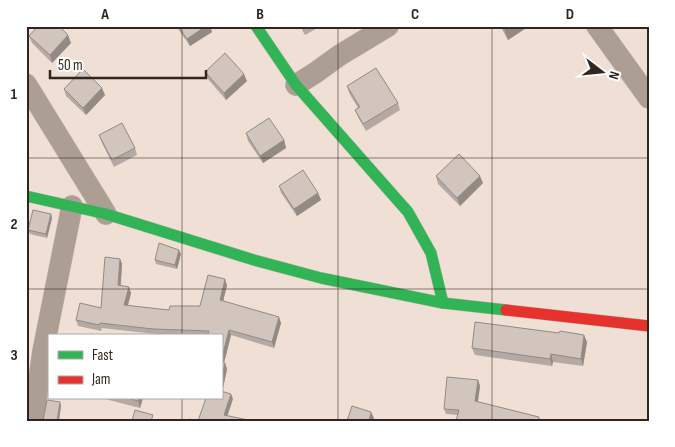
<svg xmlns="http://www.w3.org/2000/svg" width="675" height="447" font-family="'Sofia Sans Condensed',sans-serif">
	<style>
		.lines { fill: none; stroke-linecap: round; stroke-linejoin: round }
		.street-casing { stroke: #c7bbb3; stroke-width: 22 }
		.fast-casing { stroke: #c7bbb3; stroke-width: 12 }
		.jam-casing { stroke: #c7bbb3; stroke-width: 12 }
		.street { stroke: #ad9e94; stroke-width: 21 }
		.fast { stroke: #30b455; stroke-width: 11 }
		.jam { stroke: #e5322d; stroke-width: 11 }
		.wall { fill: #b5a9a3 }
		.shaded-wall { fill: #938a84 }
		.building { fill: #d2c5bd; stroke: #938a84 }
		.grid { fill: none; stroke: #31261f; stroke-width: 1; stroke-opacity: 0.55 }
		.neatline { fill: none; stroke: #31261f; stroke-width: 2 }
		.grid-label { font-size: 16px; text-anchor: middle; font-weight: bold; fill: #31261f }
	</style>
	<rect width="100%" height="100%" fill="#efdfd5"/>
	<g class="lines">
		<defs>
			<g id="street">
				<path d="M597,26L649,98"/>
				<path d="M26,84L106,214"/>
				<path d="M296,85L315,73L340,55L388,26"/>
				<path d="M33,421L43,351L72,206"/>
			</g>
			<g id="fast">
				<path d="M256,26L296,85L408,212L431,253L443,303"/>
				<path d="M26,196L106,214L254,260L321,278L443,303L506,310"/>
			</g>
			<path id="jam" d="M506,310L649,326"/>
		</defs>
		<use href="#street" class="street-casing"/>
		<use href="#fast" class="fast-casing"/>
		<use href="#jam" class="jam-casing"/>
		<use href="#street" class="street"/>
		<use href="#fast" class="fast"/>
		<use href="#jam" class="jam"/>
	</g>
	<g class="wall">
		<path d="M176,26H210L212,32L190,46Z"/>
		<path d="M300,26H321L305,35Z"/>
		<path d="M500,26H529L508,40Z"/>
		<path d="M29,36L71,43L52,63L32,43Z"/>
		<path d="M205,72L247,81L226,100L208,79Z"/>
		<path d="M347,86L398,103L400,110L366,131L358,117L355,110L358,108L349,93Z"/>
		<path d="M64,89L105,95L86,115L66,96Z"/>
		<path d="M246,133L284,140L286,148L263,163L248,141Z"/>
		<path d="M99,135L135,148L137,155L114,167L102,143Z"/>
		<path d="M436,176L483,183L460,206L438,184Z"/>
		<path d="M279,186L318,193L321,200L297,216L281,193Z"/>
		<path d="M51,214L52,218L47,238L30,234L28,230Z"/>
		<path d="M181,254L177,269L156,264L155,260Z"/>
		<path d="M120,259L122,264L121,285L131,293L128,306L169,310L200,306L227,285L223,301L281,323L274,348L231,335L224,363H225L227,369L223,388L221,387V336L155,334L102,328L101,331L78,326L76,320L101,308Z"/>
		<path d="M587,342L583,366L553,362L552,366L475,355L472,348Z"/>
		<path d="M478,380L480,386L478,402L539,417L540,421H456L458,415L446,414L444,409Z"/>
		<path d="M105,398H143L140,408L105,399Z"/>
	</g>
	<g class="shaded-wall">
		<path d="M206,26H210L212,32L190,46L187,39Z"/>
		<path d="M509,26H529L508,40L504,29Z"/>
		<path d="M68,35L71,43L52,63L50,55Z"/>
		<path d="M244,74L247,81L226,100L224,93Z"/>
		<path d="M102,88L105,95L86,115L83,108Z"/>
		<path d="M284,140L286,148L263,163L260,156Z"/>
		<path d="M480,176L483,183L460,206L457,198Z"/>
		<path d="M318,193L321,200L297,216L294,209Z"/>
		<path d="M51,214L52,218L47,238L46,234Z"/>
		<path d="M179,250L181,254L177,269L175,265Z"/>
		<path d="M120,259L122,264L120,290L118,285Z"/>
		<path d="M225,279L227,285L222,306L220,300Z"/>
		<path d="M129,287L131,293L126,311L124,305Z"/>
		<path d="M279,317L281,323L274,348L272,342Z"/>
		<path d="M229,330L231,335L223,367L221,363Z"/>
		<path d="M584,335L587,342L583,366L581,359Z"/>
		<path d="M551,354L553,362L552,366L550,359Z"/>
		<path d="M225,363L227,369L223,388L221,384V379Z"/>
		<path d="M478,380L480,386L477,406L475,401Z"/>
		<path d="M231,394L233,399L226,420L224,415Z"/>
		<path d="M139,398H143L140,408L138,401Z"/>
		<path d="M60,402L61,406L59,421H57Z"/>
		<path d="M371,412L374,418L373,421H369Z"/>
	</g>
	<g class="building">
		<path d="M38,26H59L68,35L50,55L29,36Z"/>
		<path d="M178,26H206L187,39Z"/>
		<path d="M502,26H509L504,29Z"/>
		<path d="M225,53L244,74L224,93L205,72Z"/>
		<path d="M376,68L398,103L363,124L355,110L360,107L347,86Z"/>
		<path d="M83,69L102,88L83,108L64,89Z"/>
		<path d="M269,118L284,140L260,156L246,133Z"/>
		<path d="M122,123L135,148L112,160L99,135Z"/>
		<path d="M459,154L480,176L457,198L436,176Z"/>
		<path d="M303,170L318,193L294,209L279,186Z"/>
		<path d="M33,210L51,214L46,234L28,230Z"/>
		<path d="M159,243L179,250L175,265L155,260Z"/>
		<path d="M105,257L120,259L118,285L129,287L124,305L169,310L170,306H200L208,275L225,279L220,300L279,317L272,342L229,330L221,361V336H207L209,331L153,329L100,323L99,325L76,320L80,303L101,308Z"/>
		<path d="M475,322L559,333L560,331L584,335L581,359L551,354L550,359L472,348Z"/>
		<path d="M221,362L225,363L221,379Z"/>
		<path d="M447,377L478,380L475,401L539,417L538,421H456L459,410L444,409Z"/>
		<path d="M221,391L231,394L224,415L253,421H198L206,398H221Z"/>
		<path d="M127,398H139L138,401Z"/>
		<path d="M47,400L60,402L57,421H43Z"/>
		<path d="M352,406L371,412L369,421H347Z"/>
		<path d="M135,410L153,415L151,421H132Z"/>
		<path d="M189,419L197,421H188Z"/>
	</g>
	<path class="grid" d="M182,26V336M338,26V421M492,26V421M26,158H649M26,289H649M182,398V421"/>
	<rect width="675" height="447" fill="none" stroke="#ffffff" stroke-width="55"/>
	<rect x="48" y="334" width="175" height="65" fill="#ffffff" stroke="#ada8a5"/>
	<rect x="58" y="351" width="25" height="8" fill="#30b455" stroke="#ada8a5"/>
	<text x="92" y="360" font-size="15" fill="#31261f">Fast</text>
	<rect x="58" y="376" width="25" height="8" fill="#e5322d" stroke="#ada8a5"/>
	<text x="92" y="384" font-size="15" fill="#31261f">Jam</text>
	<g transform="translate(602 72) rotate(106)" stroke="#ffffff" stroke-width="4" paint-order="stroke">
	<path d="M0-4L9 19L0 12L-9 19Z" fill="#31261f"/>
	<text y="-8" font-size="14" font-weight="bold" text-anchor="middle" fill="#31261f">N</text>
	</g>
	<path d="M50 70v8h156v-8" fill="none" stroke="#31261f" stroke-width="2.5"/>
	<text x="58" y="70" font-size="15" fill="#31261f" stroke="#ffffff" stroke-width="4" paint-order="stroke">50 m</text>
	<rect x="28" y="28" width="620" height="392" class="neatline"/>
	<g class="grid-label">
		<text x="105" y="19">A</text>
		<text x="260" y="19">B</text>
		<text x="415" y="19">C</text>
		<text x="570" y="19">D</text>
		<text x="14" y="99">1</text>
		<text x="14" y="229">2</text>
		<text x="14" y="360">3</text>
	</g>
</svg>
